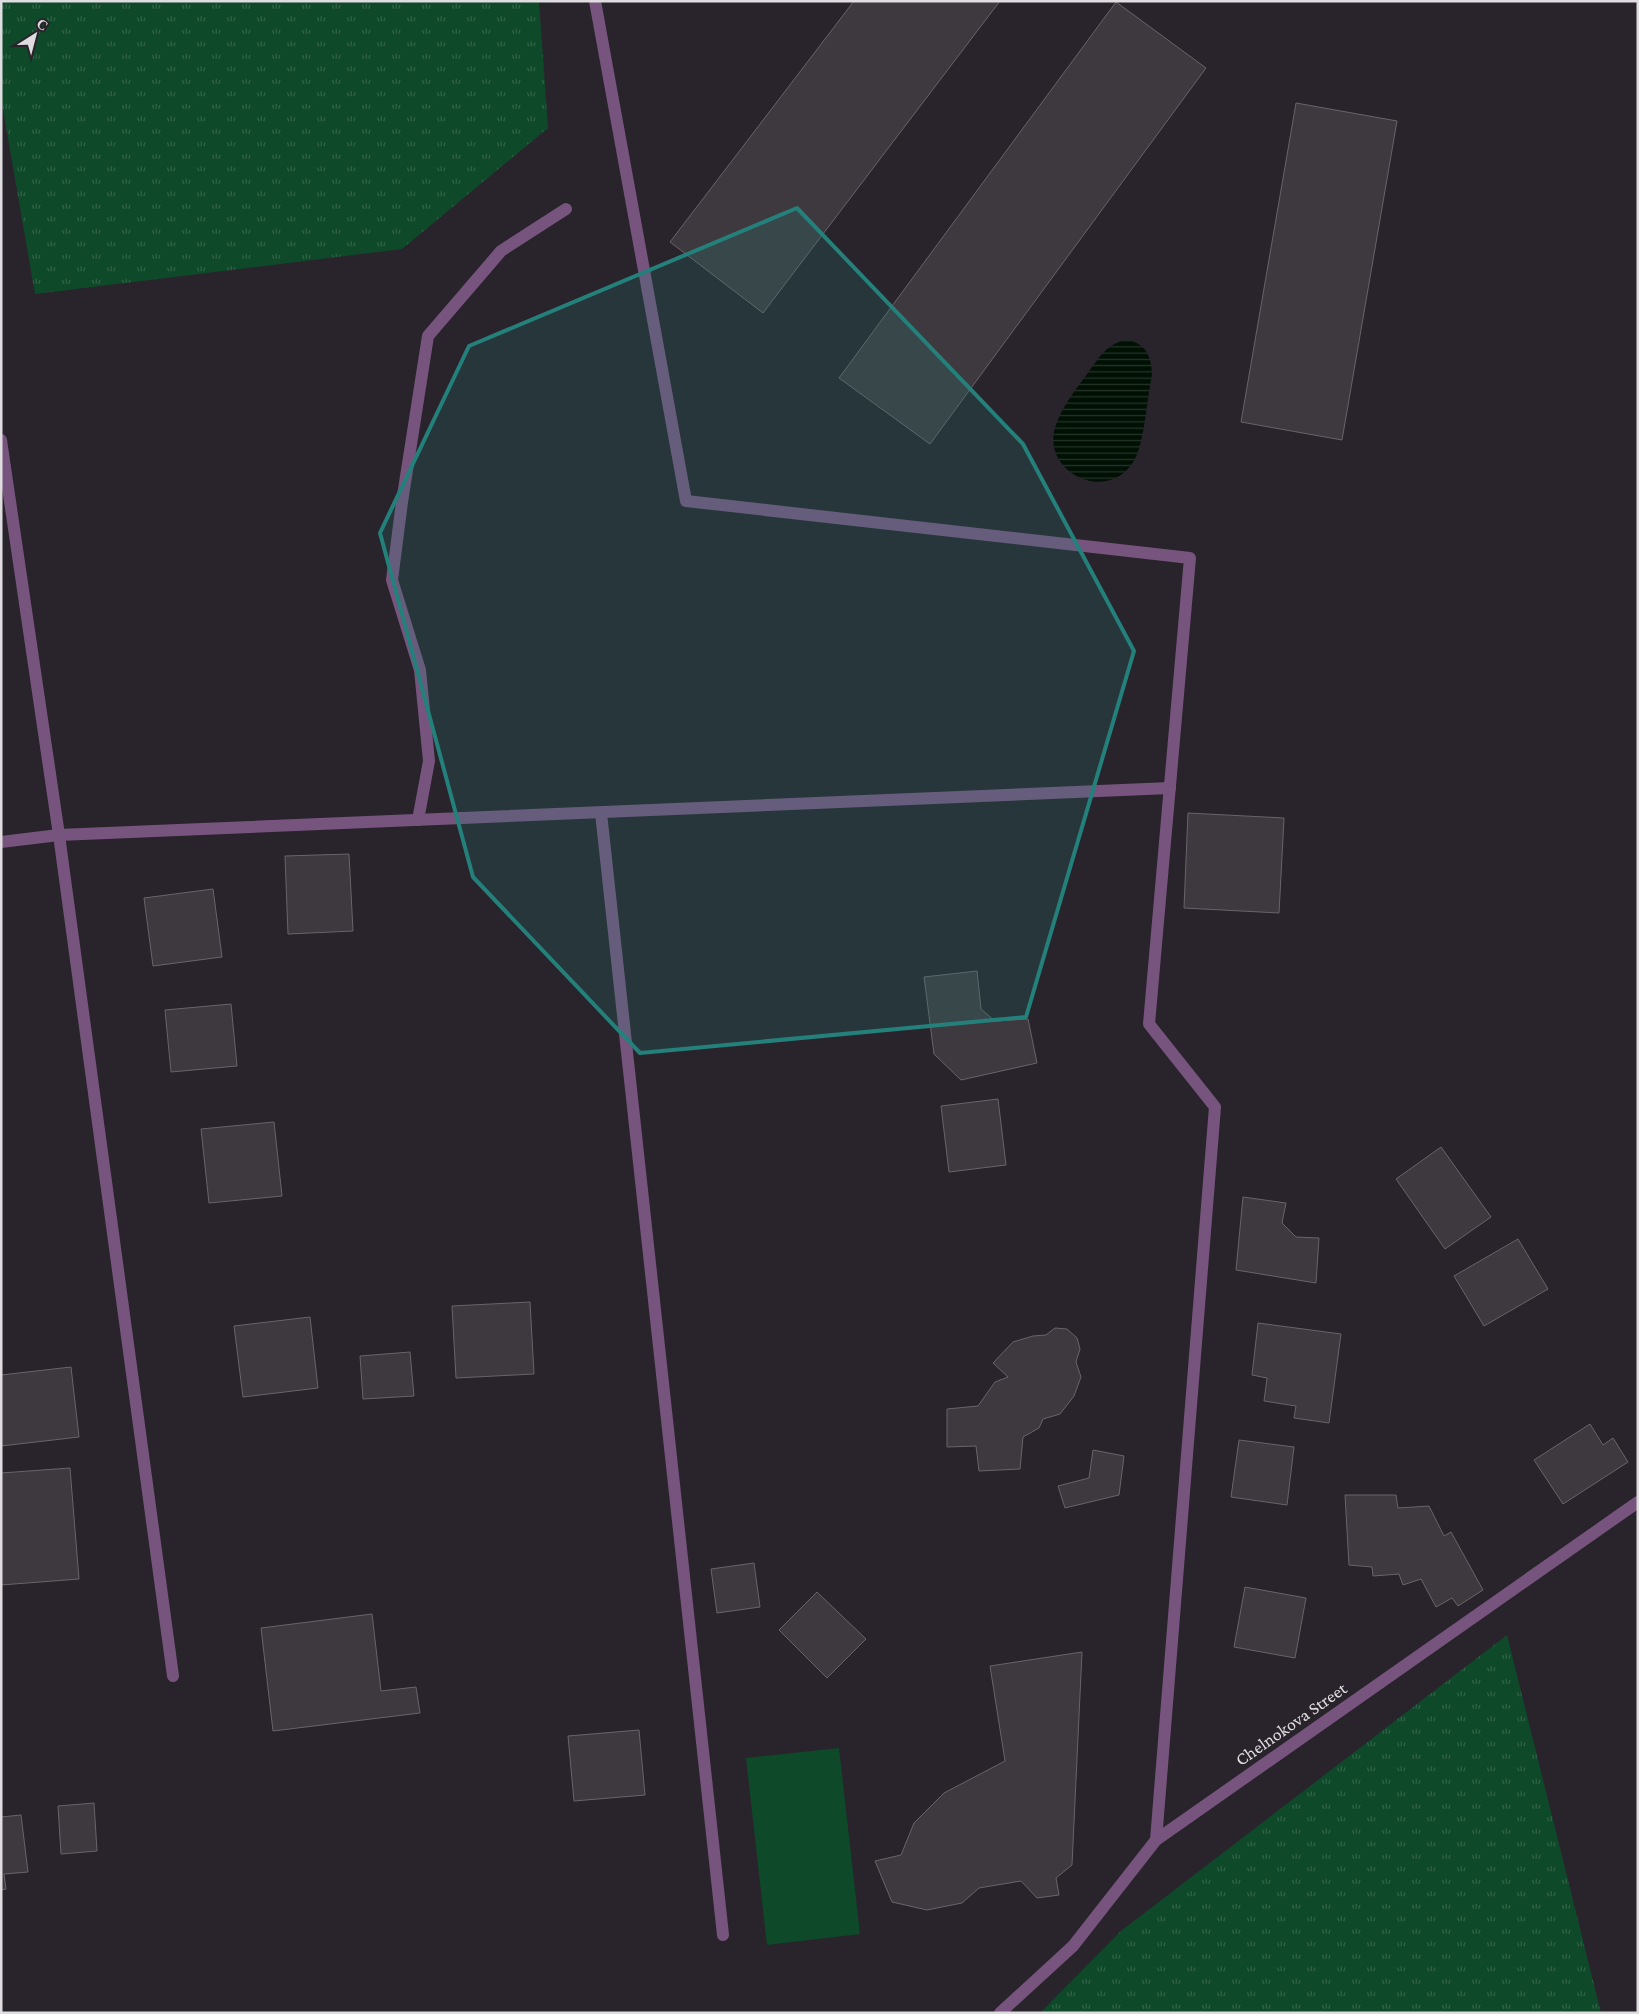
<svg xmlns="http://www.w3.org/2000/svg" width="1639" height="2014" font-family="'Crimson Pro',serif">
	<style>
		.grass { fill: url(#grass-tufts) }
		.pitch { fill: #0e4929 }
		.water { fill: url(#water-rules) }
		.building { fill: #3e393f; stroke: #69636a }
		.lines { fill: none; stroke-linecap: round; stroke-linejoin: round }
		.lane { stroke: #77547e; stroke-width: 12 }
		.street { stroke: #77547e; stroke-width: 12 }
		.marked { fill: #24807a; fill-opacity: 0.2; stroke: #24807a; stroke-width: 4; stroke-linejoin: round }
		.labels { text-anchor: middle; stroke-width: 4; stroke-linejoin: round; paint-order: stroke }
		.street-label { font-size: 18px; fill: #e0dde1; stroke: #29242b }
	</style>
	<defs>
		<pattern id="grass-tufts" width="24" height="20" patternUnits="userSpaceOnUse" patternTransform="scale(1.25)"><rect width="24" height="20" fill="#0e4929"/><path d="M3 7l-1-3M5 7V3M7 7l1-3M15 17l-1-3M17 17v-4M19 17l1-3" fill="none" stroke="#316348"/></pattern>
		<pattern id="water-rules" width="6" height="5" patternUnits="userSpaceOnUse" patternTransform="scale(1.25)"><rect width="6" height="5" fill="#001104"/><path d="M0 2.5h6" fill="none" stroke="#253328"/></pattern>
	</defs>
	<rect width="100%" height="100%" fill="#29242b"/>
	<g class="grass">
		<path d="M1,1H539L548,128L402,249L35,294L1,98Z"/>
		<path d="M1507,1635L1601,2013H1040L1121,1931Z"/>
	</g>
	<path class="pitch" d="M839,1748L860,1934L767,1945L746,1758Z"/>
	<path class="water" d="M1126,340C1145,342 1152,357 1152,375C1147,398 1145,437 1136,457C1111,508 1036,472 1057,422C1063,406 1075,390 1085,377C1097,361 1105,344 1126,340Z"/>
	<g class="building">
		<path d="M854,1H1000L763,313L670,242Z"/>
		<path d="M1116,2L1206,68L930,444L839,378Z"/>
		<path d="M1296,103L1397,121L1342,440L1241,422Z"/>
		<path d="M1188,813L1284,818L1279,913L1184,908Z"/>
		<path d="M349,854L353,931L288,934L285,856Z"/>
		<path d="M213,889L222,957L153,966L144,898Z"/>
		<path d="M977,971L981,1009L995,1021L1028,1019L1037,1063L961,1080L934,1054L924,977Z"/>
		<path d="M231,1004L237,1066L171,1072L165,1010Z"/>
		<path d="M998,1099L1006,1165L949,1172L941,1106Z"/>
		<path d="M274,1122L282,1196L209,1203L201,1129Z"/>
		<path d="M1441,1147L1491,1217L1445,1249L1396,1179Z"/>
		<path d="M1243,1197L1286,1203L1282,1223L1296,1237L1319,1238L1316,1283L1236,1270Z"/>
		<path d="M1518,1239L1548,1289L1484,1326L1454,1276Z"/>
		<path d="M530,1302L534,1374L456,1378L452,1306Z"/>
		<path d="M310,1317L318,1388L243,1397L234,1326Z"/>
		<path d="M1258,1323L1341,1334L1329,1423L1294,1418L1296,1406L1264,1401L1267,1378L1252,1375Z"/>
		<path d="M1055,1328L1067,1329L1077,1338L1080,1349L1076,1362L1081,1377L1074,1396L1060,1414L1043,1419L1039,1428L1023,1437L1020,1469L979,1471L976,1446L947,1447V1409L978,1406L995,1382L1008,1377L993,1363L1013,1342L1033,1336L1046,1335Z"/>
		<path d="M410,1352L414,1396L363,1399L360,1356Z"/>
		<path d="M71,1367L79,1437L1,1446V1375Z"/>
		<path d="M1590,1424L1603,1445L1613,1438L1628,1462L1563,1504L1534,1460Z"/>
		<path d="M1239,1440L1294,1447L1287,1505L1231,1497Z"/>
		<path d="M1093,1450L1124,1456L1119,1495L1065,1508L1058,1486L1089,1478Z"/>
		<path d="M70,1468L79,1579L1,1585V1473Z"/>
		<path d="M1345,1495H1396L1398,1508L1429,1506L1444,1536L1451,1532L1483,1590L1458,1606L1452,1598L1436,1607L1421,1579L1403,1585L1399,1574L1373,1576L1372,1567L1349,1565Z"/>
		<path d="M754,1563L760,1607L717,1613L711,1569Z"/>
		<path d="M1245,1587L1306,1598L1295,1658L1234,1647Z"/>
		<path d="M817,1592L866,1639L827,1678L779,1630Z"/>
		<path d="M372,1614L381,1691L416,1687L420,1713L273,1731L261,1628Z"/>
		<path d="M1082,1652L1072,1865L1056,1878L1059,1895L1037,1898L1021,1881L979,1888L962,1903L927,1910L892,1902L875,1861L901,1855L914,1823L944,1793L1005,1761L990,1666Z"/>
		<path d="M639,1730L645,1795L574,1801L568,1736Z"/>
		<path d="M94,1803L97,1851L61,1854L58,1806Z"/>
		<path d="M21,1815L28,1872L4,1874L6,1889L1,1890V1817Z"/>
	</g>
	<g class="lines">
		<g class="lane">
			<path d="M595,1L686,501L1190,558L1149,1024L1215,1107L1156,1840"/>
			<path d="M1,440L59,835L173,1676"/>
			<path d="M601,813L723,1935"/>
			<path d="M418,820L429,761L420,670L392,580L402,502L428,336L501,251L566,209"/>
			<path d="M1,842L59,835L1170,788"/>
		</g>
		<path class="street" d="M1000,2013L1073,1946L1156,1840L1638,1502"/>
	</g>
	<path class="marked" d="M797,208L1023,444L1134,651L1026,1017L640,1053L473,877L380,533L469,346Z"/>
	<g class="labels">
		<g class="street-label">
			<text transform="translate(1291 1724) rotate(-35)" y="6">Chelnokova Street</text>
		</g>
	</g>
	<rect width="1639" height="2014" fill="none" stroke="#e0dde1" stroke-width="5"/>
	<g transform="translate(35 35) rotate(36)" stroke="#29242b" stroke-width="4" paint-order="stroke">
	<path d="M0-4L9 19L0 12L-9 19Z" fill="#e0dde1"/>
	<text y="-8" font-size="14" font-weight="bold" text-anchor="middle" fill="#e0dde1">С</text>
	</g>
</svg>
